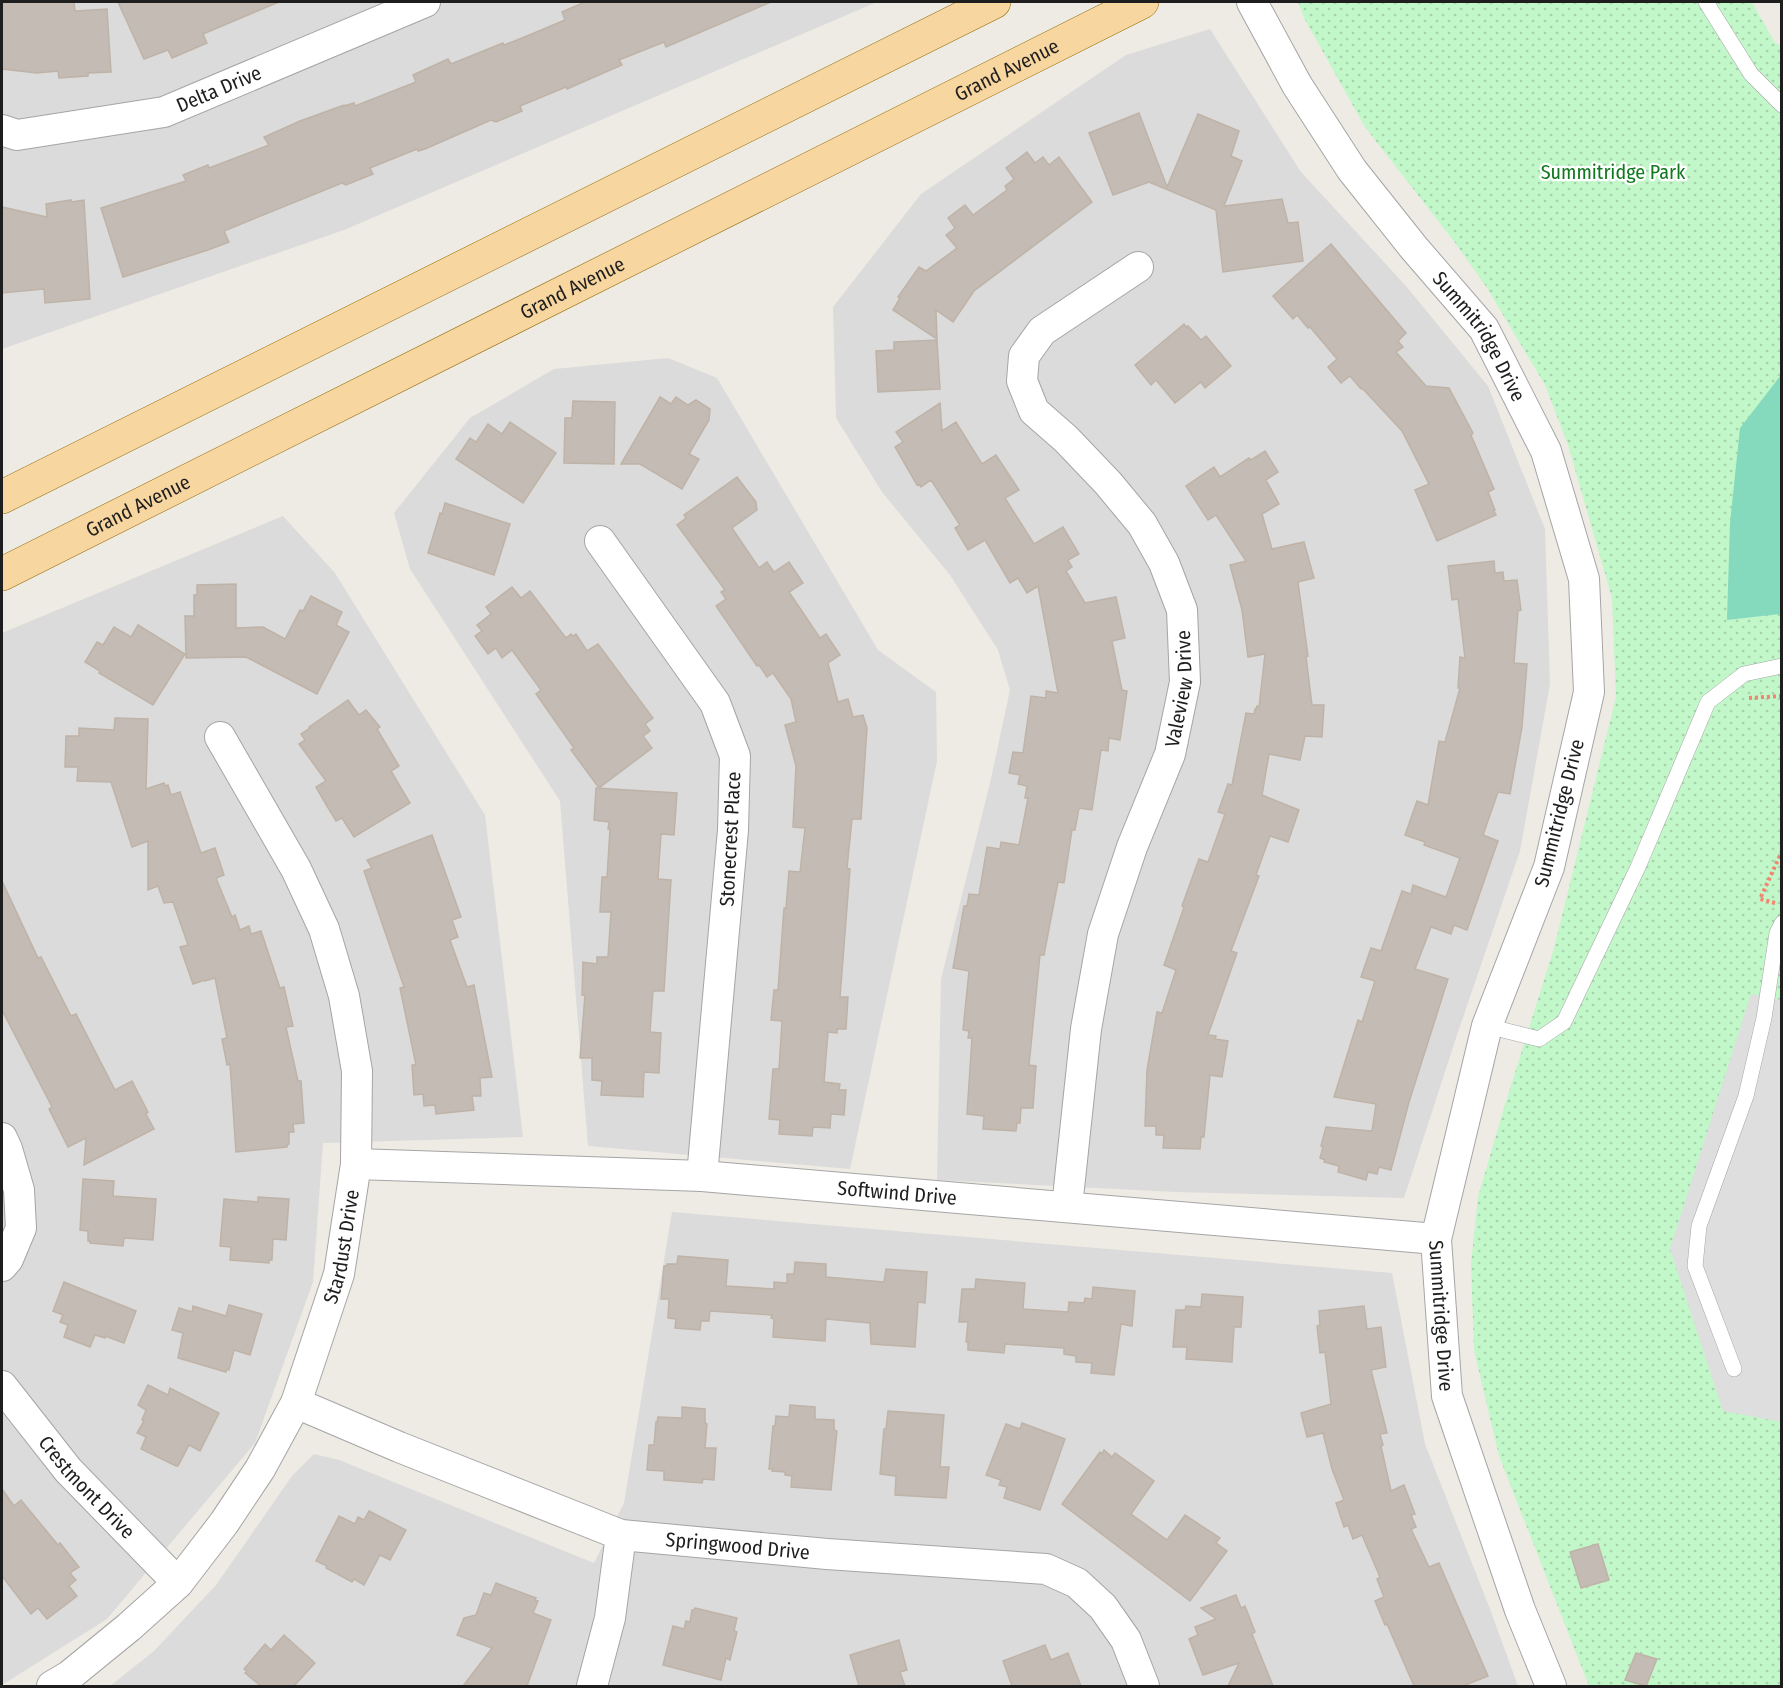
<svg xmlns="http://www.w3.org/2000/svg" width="1783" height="1688" font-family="'Fira Sans Condensed',sans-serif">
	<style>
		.residential { fill: #dcdbdb }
		.park { fill: url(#park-dots) }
		.pitch { fill: #85dabe }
		.parking { fill: #dedede }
		.building { fill: #c3bbb4; stroke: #bfb3a7; stroke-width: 1.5 }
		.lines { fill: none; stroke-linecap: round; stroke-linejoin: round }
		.lane-casing { stroke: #a5a5a5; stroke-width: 16 }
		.street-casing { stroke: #a5a5a5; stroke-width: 32 }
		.primary-casing { stroke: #916a06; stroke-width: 34 }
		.path { stroke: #f4846f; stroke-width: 4; stroke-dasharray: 3 3; stroke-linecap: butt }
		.lane { stroke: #fff; stroke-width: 15 }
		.street { stroke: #fff; stroke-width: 30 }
		.primary { stroke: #f8d6a0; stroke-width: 33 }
		.labels { text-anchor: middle; stroke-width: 4.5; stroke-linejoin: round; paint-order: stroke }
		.street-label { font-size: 20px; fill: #1e1e1e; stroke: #fff }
		.park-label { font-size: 20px; fill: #10781e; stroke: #fff }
	</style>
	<defs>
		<pattern id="park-dots" width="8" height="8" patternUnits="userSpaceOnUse" patternTransform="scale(1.5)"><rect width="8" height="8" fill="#c2f7c9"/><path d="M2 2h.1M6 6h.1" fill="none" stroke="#a6d3ac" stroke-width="1.8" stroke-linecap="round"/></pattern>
	</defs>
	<rect width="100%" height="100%" fill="#eeebe4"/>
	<g class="residential">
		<path d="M2,2H877L344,230L2,349Z"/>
		<path d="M1210,29L1301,172L1406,286L1488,386L1545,529L1550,684L1520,851L1456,1038L1404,1198L1176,1192L937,1180L941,979L990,783L1010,690L998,650L950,575L882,492L836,418L833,307L921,194L1126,55Z"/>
		<path d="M668,358L717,378L878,650L936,692L937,761L850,1169L588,1146L560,801L410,569L394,513L470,418L554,369Z"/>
		<path d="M283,516L335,573L485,815L523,1137L323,1143L313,1282L255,1443L107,1619L2,1685V633Z"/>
		<path d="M672,1212L1392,1273L1425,1444L1490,1609L1518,1686H110L154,1651L216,1585L292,1476L314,1454L339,1460L594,1563L624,1503Z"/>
	</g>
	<path class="park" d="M1298,2H1752L1775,43L1781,46V1686H1589L1499,1456L1474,1350L1471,1264L1478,1197L1503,1111L1554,948L1616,697L1612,598L1568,445L1545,385L1487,288L1456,244L1365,127L1304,18Z"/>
	<path class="pitch" d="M1781,375V614L1727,620L1730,523L1740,428Z"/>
	<path class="parking" d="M1751,994L1781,1000V1422L1723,1411L1670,1249Z"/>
	<g class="building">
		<path d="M2,2H74L75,11L107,9L111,72L88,73V76L59,78L58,71L37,73L2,69Z"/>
		<path d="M118,2H279L203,34L207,43L172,58L168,50L144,59Z"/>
		<path d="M585,2H771L666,47L664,42L619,60L622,65L567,89L566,87L520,106L522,111L496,122L491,120L425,149L418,151L417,149L370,168L373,174L346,185L342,183L224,231L229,242L208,250L123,277L101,208L186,181L183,175L208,165L209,168L269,145L264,137L300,121L344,105V106L354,103L355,106L416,82L413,75L448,59L451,64L503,43L504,45L527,36L565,20L562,12Z"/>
		<path d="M1139,113L1167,187L1198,114L1239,131L1231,156L1242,161L1224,206L1282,199L1288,223L1298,222L1303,261L1223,272L1216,210L1149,182L1113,195L1089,133Z"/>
		<path d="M1027,152L1035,163L1043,157L1049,165L1059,157L1092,202L974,291L953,322L936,310L937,339L893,310L900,298L898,297L919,267L926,271L957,248L946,235L955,228L948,218L965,205L973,215L1007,190L1005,186L1014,179L1006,168Z"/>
		<path d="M71,200V202L84,200L90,299L45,303L44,289L2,293V207L47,217L46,204Z"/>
		<path d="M1331,244L1406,333L1398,341L1403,347L1396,352L1426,386L1449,388L1473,433L1471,435L1494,489L1488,492L1495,510H1493L1496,515L1437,541L1415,490L1429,484L1402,431L1362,388L1361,389L1350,376L1341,383L1328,367L1337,359L1310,327L1308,328L1297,315L1293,319L1273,296Z"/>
		<path d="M1184,324L1186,327L1188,326L1201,340L1206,336L1231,366L1205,388L1201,382L1175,403L1156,380L1151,385L1135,365Z"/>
		<path d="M937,340L940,389L878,392L876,351L894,350V342Z"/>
		<path d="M660,397L671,404L676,397L688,405L696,400L710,409L709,420L689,454L699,459L682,489L640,464H621Z"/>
		<path d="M573,401L615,402L614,464L564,463L565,418H572Z"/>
		<path d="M940,403L942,431L956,422L982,464L996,455L1019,490L1005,498L1034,544L1063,527L1079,554L1068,560L1072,567L1066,571L1085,603L1116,597L1125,638L1112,641L1122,690L1127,691L1120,740L1109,738L1108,751L1101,750L1092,810L1079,808L1075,830H1072L1064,883L1058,882L1044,955H1040L1029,1065L1036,1066L1033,1108H1021L1020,1123H1017L1016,1131L983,1129L984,1116L967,1114L972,1038H968L969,1031L963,1030L969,971L953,968L964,906H967L969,894L979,895L987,847L1000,849L1001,842L1019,845L1028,798H1025L1027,786L1018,784L1020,775L1009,773L1013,752L1023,753L1031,696L1046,698V691L1058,693L1038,586L1027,593L1018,578L1010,583L985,540L968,550L955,528L960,525L931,480L921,487L919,484L917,485L895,447L903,442L896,432Z"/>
		<path d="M510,422L556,453L523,503L456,459L470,438L476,442L488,424L502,434Z"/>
		<path d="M1265,451L1278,472L1266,480L1279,504L1262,514L1272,549L1304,542L1314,578L1298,582L1308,656L1306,657L1312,705H1324L1322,737L1305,736L1300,760L1269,754L1262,795L1299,810L1288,842L1270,836L1256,875L1259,876L1231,951L1237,953L1208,1035L1216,1036L1215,1039L1228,1041L1222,1077L1210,1075L1204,1137H1201L1200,1149L1163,1148L1164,1135H1156V1126H1145L1147,1070L1157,1012L1162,1013L1176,970L1164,965L1184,907L1182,906L1199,859L1208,862L1225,814L1218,812L1228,784L1232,785L1246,713L1254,714L1255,709H1256L1257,706L1259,707L1265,654L1248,657L1242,610L1230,565L1246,561L1216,515L1208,520L1186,486L1214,467L1220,477L1249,458L1251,460Z"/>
		<path d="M737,477L756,502L757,510L732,528L759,568L767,562L774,572L789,562L803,583L789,592L820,638L826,634L840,655L828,663L838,702L848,699L853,717L863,715L867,728L861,819H852L847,868L850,869L840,997H848L846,1029H837V1033L828,1032L824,1082L840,1084L839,1090H846L844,1115L831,1114L830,1128L813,1127L812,1136L779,1134L780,1120L769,1119L773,1069H779L782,1021L771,1020L774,990H778L784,908H786L789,871L800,872L805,828L793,827L796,766L785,725L796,722L791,699L773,673L767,677L759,665L757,666L716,606L726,599L721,592L725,590L677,525L686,518L684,515Z"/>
		<path d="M445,503L510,524L494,575L428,553L440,513L442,514Z"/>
		<path d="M1494,561L1495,573L1503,572L1504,581L1517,580L1521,610L1518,611L1514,663L1527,664L1522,727L1510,794L1498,792L1483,835L1498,841L1467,930L1454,925L1451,934L1431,927L1415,969L1448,979L1409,1102L1391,1170L1379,1167L1377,1174L1368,1172L1366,1180L1338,1172L1339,1166L1324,1162L1325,1160L1320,1158L1323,1147L1321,1146L1326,1127L1372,1131L1376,1104L1334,1097L1358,1020L1362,1022L1375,981L1361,977L1371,948L1381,951L1402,891L1411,894L1413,885L1446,897L1460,858L1424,845L1425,842L1405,835L1417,801L1428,805L1439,741L1445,742L1460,688H1458L1460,657L1465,658L1458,599L1452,600L1448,566Z"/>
		<path d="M236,584V628L263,627L285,639L300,610L303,611L311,596L342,612L336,625L349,632L317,694L246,657L186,658L185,616H194V595H197V585Z"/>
		<path d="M512,587L521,598L530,591L566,638L571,634L573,636L576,634L587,651L598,644L653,718L645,724L650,731L643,736L652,748L599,788L571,750L574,748L536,694L541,690L512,650L502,658L496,648L488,654L475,636L482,631L477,625L491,614L486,607Z"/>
		<path d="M138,625L185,654L153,705L99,673L100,671L85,662L97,642L103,645L114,627L131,637Z"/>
		<path d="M348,700L359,715L366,710L380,727L377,729L399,766L391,771L410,803L354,837L342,818L336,821L324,801L316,787L326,781L299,744L305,740L301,734L310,728L309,727Z"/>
		<path d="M115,718L148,719L146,789L164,783L165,786L168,785L171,795L180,792L201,853L215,848L224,875L216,878L232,917L235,915L240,930L249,926L251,934L261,931L280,988L284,987L293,1026L286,1027L298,1081H301L304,1123L293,1124L294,1132H289V1144L287,1145V1147L236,1152L230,1064L227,1065L222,1039L227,1038L215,978L205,981V980L193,984L180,947L188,945L173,902L164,903L158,886L148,890V841L132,847L111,782L77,781L78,767H65L66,736H79V728L114,730Z"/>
		<path d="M596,788L677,793L674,835L661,834L658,879L671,880L664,991H653L650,1032L661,1033L659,1073L644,1072L643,1097L601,1095L602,1081L592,1080V1058H580L585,995H582L583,962L597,964V957H608L611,912H600L602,877H607L610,829H608L609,822L594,820Z"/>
		<path d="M432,835L461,917L452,920L458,937L450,940L467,987L474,985L492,1077L480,1078L481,1096H472L474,1110L436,1114L435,1105L424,1106L423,1094L414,1095L412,1065H416L400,988L404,987L364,871L372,868L367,860Z"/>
		<path d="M2,881L38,958L41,957L71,1016L76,1014L115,1090L132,1081L148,1112L146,1114L154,1129L84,1165L86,1138L68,1147L49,1109L52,1107L2,1010Z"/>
		<path d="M83,1179L114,1181L113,1196L156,1199L153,1240L124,1238L123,1246L90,1243V1241H88V1231L80,1230Z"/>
		<path d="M258,1197L289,1199L286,1240L273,1239L272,1260H269V1263L230,1260L231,1247L220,1246L224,1199L258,1202Z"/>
		<path d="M678,1256L728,1260L726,1286L774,1289V1282L787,1283V1274H794L795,1262L826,1264V1277L884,1282L886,1269L927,1272L925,1303L918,1302L915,1347L871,1344L870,1323L826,1319L825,1341L773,1337L774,1319L771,1318L772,1315L710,1311L709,1321H701L700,1330L675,1328L676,1319L668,1318L669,1299H661L664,1266H667V1264H677Z"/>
		<path d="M976,1279L1025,1283L1023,1309L1068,1312L1069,1302L1084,1303L1085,1298L1092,1299L1093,1287L1135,1291L1132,1326L1121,1324L1114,1375L1091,1373L1092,1363L1076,1362V1356L1064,1354V1348L1005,1344L1004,1353L968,1350V1342H966L968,1322H959L962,1289H975Z"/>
		<path d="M64,1282L136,1311L124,1343L105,1336V1338L95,1335L90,1347L64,1337L68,1325L60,1322L63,1315L53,1311Z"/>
		<path d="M1202,1294L1243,1297L1241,1327H1234L1232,1362L1186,1359L1187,1347H1173L1176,1310H1185L1186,1306L1201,1307Z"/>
		<path d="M229,1305L262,1314L250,1355L234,1350L229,1370L227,1369L226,1372L178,1358L183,1333L172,1330L179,1308L192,1312L193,1306L226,1316Z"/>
		<path d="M1364,1306L1367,1329L1381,1327L1386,1367L1371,1370L1387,1433L1380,1434L1383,1445L1381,1446L1391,1491L1404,1485L1415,1514L1411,1515L1416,1527L1411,1529L1429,1567L1439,1563L1488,1676L1463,1686H1414L1387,1624L1385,1625L1375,1601L1384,1597L1377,1579L1380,1577L1362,1535L1353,1539L1348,1525L1344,1527L1336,1503L1344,1500L1332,1469L1323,1433L1307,1437L1301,1413L1331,1404L1325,1352L1320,1353L1317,1326L1320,1325L1319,1311Z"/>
		<path d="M148,1385L168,1395L170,1388L219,1413L200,1451L189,1445L178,1466H176L141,1449L146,1437L137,1433L144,1421L142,1420L146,1410L138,1405Z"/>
		<path d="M790,1405L815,1407V1419L834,1420V1430L837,1431L831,1490L791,1487L792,1476L785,1475V1472L772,1471L773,1469H769L773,1426H775L776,1416L789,1417Z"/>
		<path d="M682,1407L705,1409V1423L707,1424L705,1448H716L714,1480L703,1479L702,1483L664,1480V1471L647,1470L649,1445H654L656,1422H657L658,1417L682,1418Z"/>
		<path d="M888,1411L944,1415L940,1467H949L946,1498L895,1495L896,1476L880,1474L884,1429H886Z"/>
		<path d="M1022,1423L1065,1439L1040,1510L1004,1498L1007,1487L999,1485L1001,1480L986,1475L1006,1424L1020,1429Z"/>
		<path d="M1104,1450L1112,1457L1115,1453L1154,1481L1131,1514L1167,1540L1185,1515L1220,1538L1216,1543L1227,1551L1190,1601L1062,1504L1100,1452L1102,1454Z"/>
		<path d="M2,1489L14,1506L21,1500L58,1545L60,1543L79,1567L70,1573L76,1580L69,1586L77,1596L47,1619L38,1608L31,1614L2,1576Z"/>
		<path d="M369,1511L406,1530L390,1560L380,1555L364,1585L354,1579L352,1582L326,1568L327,1566L316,1561L339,1516L355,1524L358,1517L364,1520Z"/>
		<path d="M1598,1544L1609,1580L1581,1588L1570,1552Z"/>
		<path d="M496,1583L536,1598L535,1600L538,1601L533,1613L551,1620L527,1686H463L492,1648L457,1635L464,1618L476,1615L484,1593L491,1595Z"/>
		<path d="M1236,1595L1241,1608L1245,1606L1255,1632L1252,1634L1273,1686H1228L1239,1663L1203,1675L1189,1639L1198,1635L1195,1627L1216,1619L1201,1608Z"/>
		<path d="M695,1608L737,1618L734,1631L737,1632L730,1660L726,1658L721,1680L663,1665L673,1626L684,1629L686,1621L690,1622L692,1610H694Z"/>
		<path d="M284,1635L315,1663L294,1686H261L245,1673L247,1671L244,1669L265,1644L271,1650Z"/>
		<path d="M899,1640L907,1670L900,1672L905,1686H859L850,1655Z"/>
		<path d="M1045,1645L1051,1660L1068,1653L1081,1686H1012L1003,1661Z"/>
		<path d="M1636,1653L1657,1659L1646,1686L1625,1680Z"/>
	</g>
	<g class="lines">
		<defs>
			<g id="lane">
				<path d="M1706,2L1751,74L1782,105"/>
				<path d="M1487,1026L1539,1039L1564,1022L1638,867L1708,702L1744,674L1782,666"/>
				<path d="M1734,1369L1695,1266L1699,1226L1746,1096L1764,1018L1777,933L1782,923"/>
			</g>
			<g id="street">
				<path id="s1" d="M1252,2L1297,85L1352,170L1414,248L1484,329L1546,451L1584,579L1589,692L1549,867L1487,1026L1436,1239L1447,1396L1520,1610L1551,1686"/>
				<path id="s2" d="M2,130L17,135L164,112L425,2"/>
				<path d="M600,541L715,703L735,756L733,830L702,1176"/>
				<path d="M2,1138L7,1149L19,1190L21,1228L8,1259L2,1266"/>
				<path id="s3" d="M356,1164L702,1176L1436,1239"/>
				<path id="s4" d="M1067,1207L1086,1029L1103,934L1132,847L1170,754L1185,682L1182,610L1164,563L1142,524L1108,483L1066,439L1034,411L1022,381L1024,356L1042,331L1138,267"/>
				<path id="s5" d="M2,1386L68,1470L178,1583"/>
				<path id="s6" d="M296,1403L399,1447L621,1535L827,1554L1046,1569L1077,1583L1103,1607L1126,1640L1144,1686"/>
				<path id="s7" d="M52,1686L69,1676L129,1627L178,1583L224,1523L260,1469L296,1403L339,1274L356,1164L357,1071L344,996L324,929L296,869L220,737"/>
				<path d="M592,1686L610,1618L621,1535"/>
			</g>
			<g id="primary">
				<path d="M2,497L994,2"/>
				<path id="s8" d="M2,574L1142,2"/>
			</g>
		</defs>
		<use href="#lane" class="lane-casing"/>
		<use href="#street" class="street-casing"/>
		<use href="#primary" class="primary-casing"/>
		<g class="path">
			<path d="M1749,698L1782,696"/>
			<path d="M1775,903L1760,899L1782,851"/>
		</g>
		<use href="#lane" class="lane"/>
		<use href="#street" class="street"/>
		<use href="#primary" class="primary"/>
	</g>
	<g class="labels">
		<g class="street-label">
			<text dy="7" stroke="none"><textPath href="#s8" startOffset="1124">Grand Avenue</textPath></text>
			<text dy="7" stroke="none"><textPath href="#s2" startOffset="224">Delta Drive</textPath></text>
			<text dy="7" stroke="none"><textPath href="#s8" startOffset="638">Grand Avenue</textPath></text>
			<text dy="7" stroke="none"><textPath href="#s1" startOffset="406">Summitridge Drive</textPath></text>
			<text dy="7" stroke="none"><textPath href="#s8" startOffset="152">Grand Avenue</textPath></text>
			<text dy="7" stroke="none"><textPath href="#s4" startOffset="534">Valeview Drive</textPath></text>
			<text transform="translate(1559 813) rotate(-76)" y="7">Summitridge Drive</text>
			<text transform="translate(730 839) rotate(-87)" y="7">Stonecrest Place</text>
			<text dy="7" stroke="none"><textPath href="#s3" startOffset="542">Softwind Drive</textPath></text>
			<text dy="7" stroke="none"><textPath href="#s7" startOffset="542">Stardust Drive</textPath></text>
			<text dy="7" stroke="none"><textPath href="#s1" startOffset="1432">Summitridge Drive</textPath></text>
			<text dy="7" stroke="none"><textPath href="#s5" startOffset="132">Crestmont Drive</textPath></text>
			<text dy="7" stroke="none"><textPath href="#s6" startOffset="468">Springwood Drive</textPath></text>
		</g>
		<g class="park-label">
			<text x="1613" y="179">Summitridge Park</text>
		</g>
	</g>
	<rect width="1783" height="1688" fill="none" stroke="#1e1e1e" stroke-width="6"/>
</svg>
